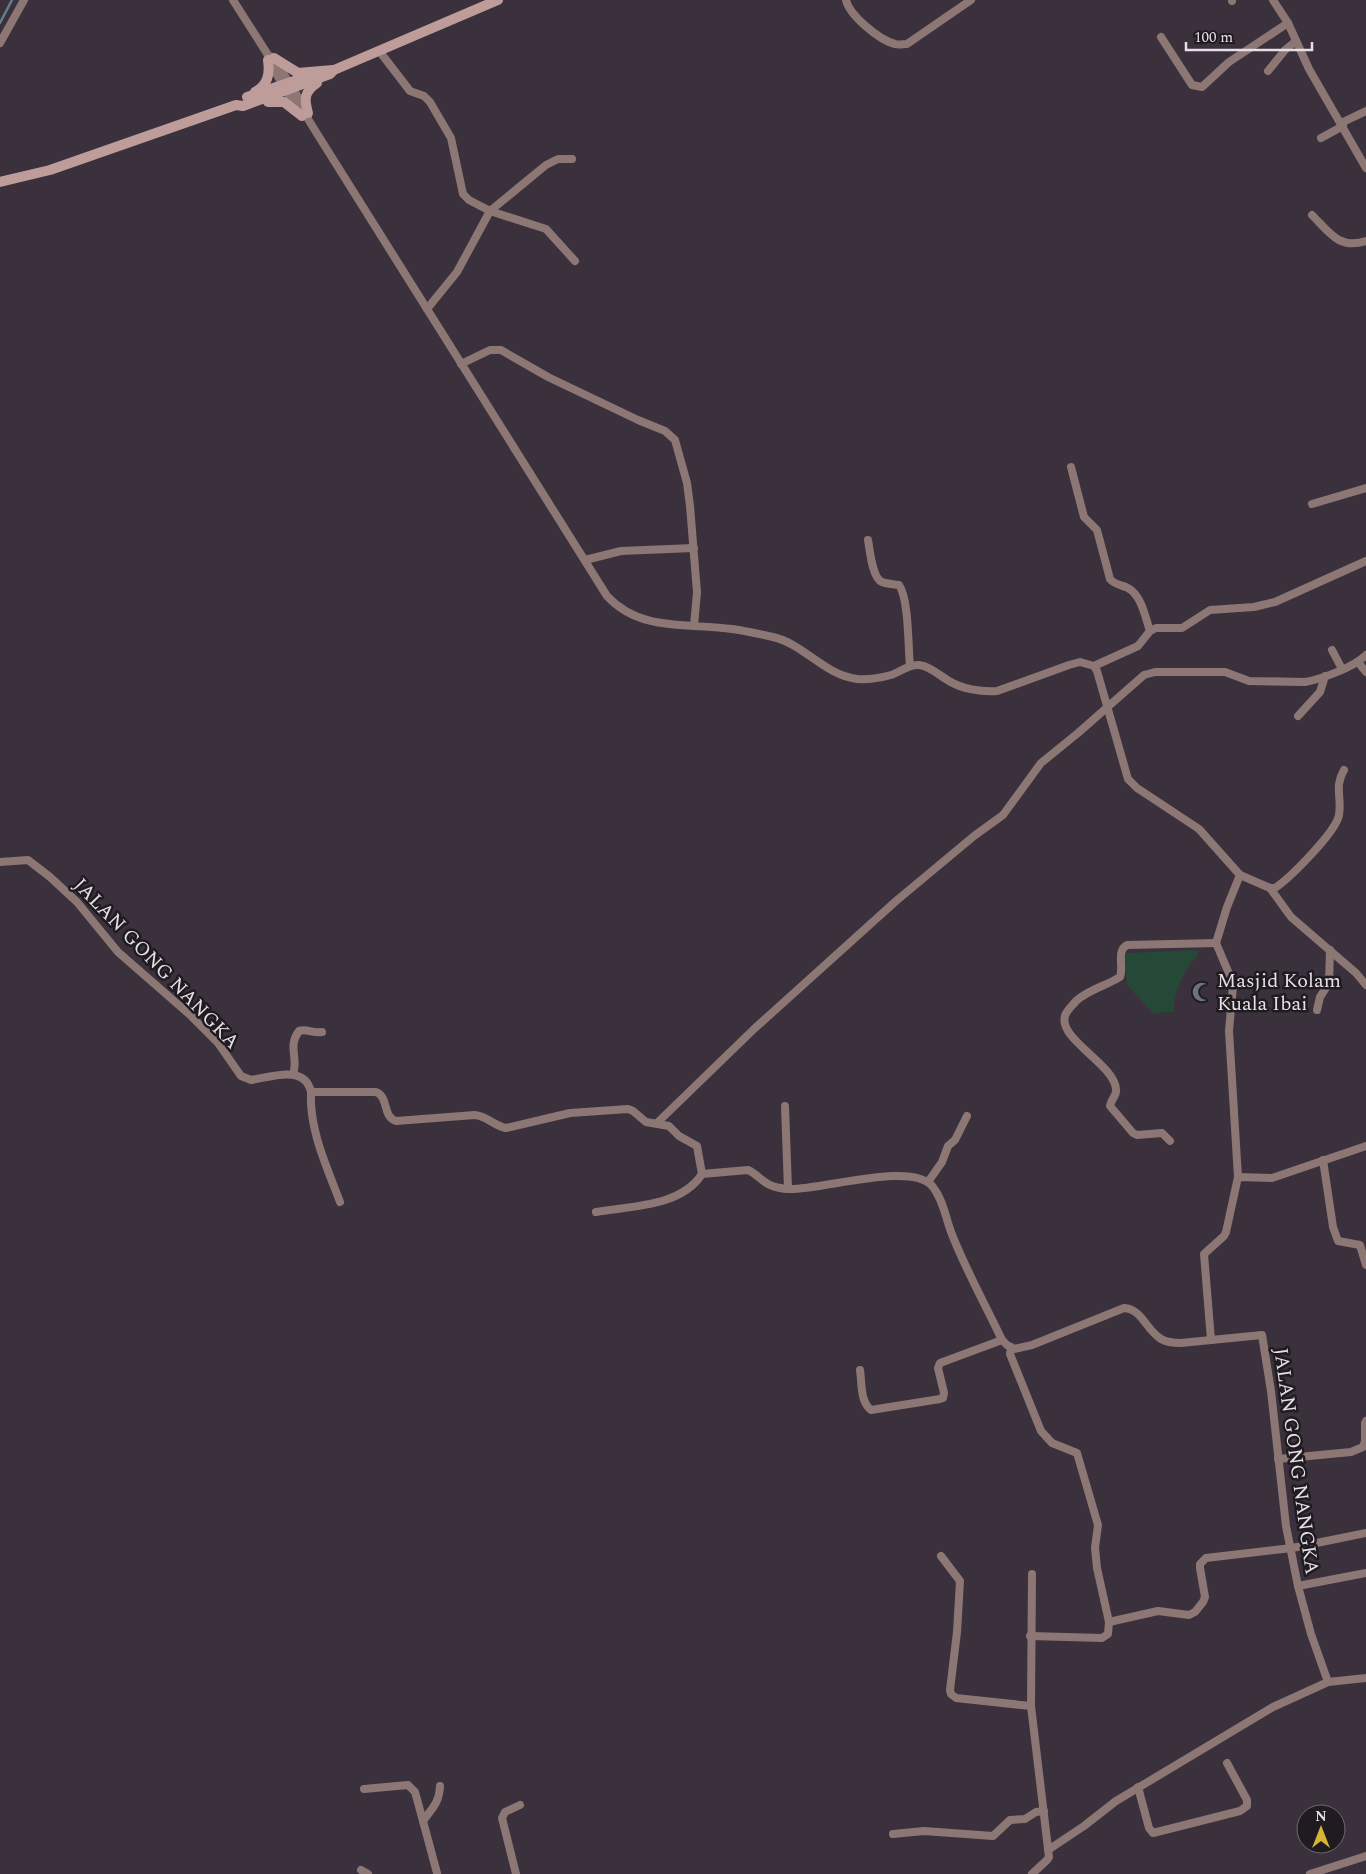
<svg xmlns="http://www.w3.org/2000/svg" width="1366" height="1874" font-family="Spectral,serif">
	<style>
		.green { fill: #264937 }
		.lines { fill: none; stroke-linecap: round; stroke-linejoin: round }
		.stream { stroke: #637c8e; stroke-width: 2.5 }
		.street { stroke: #8c7775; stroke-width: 8 }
		.secondary { stroke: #bd9c99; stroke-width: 10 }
		.labels { text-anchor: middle; stroke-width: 5; stroke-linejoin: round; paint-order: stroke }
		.street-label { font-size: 20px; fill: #e5dfe6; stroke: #1f1b20 }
		.poi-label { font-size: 20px; fill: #e5dfe6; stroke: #1f1b20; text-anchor: start }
	</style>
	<rect width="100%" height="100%" fill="#3a313c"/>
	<path class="green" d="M1198,950V955C1185,968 1173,992 1174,1012L1153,1013L1127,985L1125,958L1127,953Z"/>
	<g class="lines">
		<path class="stream" d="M0,23L12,0"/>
		<g class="street">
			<path d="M233,0L268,55L274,58L308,113V119L316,132L607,596C640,632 688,623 732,629C746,631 760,634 773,637C804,644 824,675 857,679C868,680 880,678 891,675C900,672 909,664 919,665C930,666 940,676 949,681C962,689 981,692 997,691L1069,665L1080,662L1094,666L1097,671L1128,779L1137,788L1199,829L1240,875L1227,907L1216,943L1230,976L1233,986L1229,1031L1238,1177"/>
			<path d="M846,0C849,15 879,40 895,44C898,45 903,44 907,44L971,0"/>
			<path d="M1232,0V1"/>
			<path d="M1273,0L1288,23L1309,69L1366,168"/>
			<path d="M1161,37L1192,85L1202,87L1229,62L1288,23"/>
			<path d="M0,43L24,0"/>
			<path d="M380,52L410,91L424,96L430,102L451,138L463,194L469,200L490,211L546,229L575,261"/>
			<path d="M269,61L297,110"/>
			<path d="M1268,71L1285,50L1296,41"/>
			<path d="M1341,123L1366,111"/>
			<path d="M1321,138L1343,126"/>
			<path d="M1312,215C1329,232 1339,250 1366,241"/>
			<path d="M427,309L457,272L490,211L546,165L558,159H572"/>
			<path d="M461,364L490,350H501L548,377L638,420L665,431L675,440L687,483L690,506L697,592L694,626"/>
			<path d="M1071,467L1084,517L1097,530L1110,579C1115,585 1122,585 1128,588C1142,596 1145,617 1150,631"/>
			<path d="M1312,504L1366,488"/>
			<path d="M868,540C870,550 872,578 882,582C887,584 893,584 899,585C909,599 908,647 910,666"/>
			<path d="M585,560L621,551L694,548"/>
			<path d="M1332,650L1342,669"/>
			<path d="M1358,662L1366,672"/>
			<path d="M1094,666L1138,646L1150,631L1156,628H1182L1210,610L1254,607L1275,602L1366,561"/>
			<path d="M1298,716L1320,692L1325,676"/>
			<path d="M0,862L28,860L50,877L77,902L118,952L189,1014L218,1043L241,1076L251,1080C271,1077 305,1064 311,1092H376C389,1097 382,1116 396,1121L475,1115C487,1116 494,1126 506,1128L570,1113L628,1109L633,1111L646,1122L669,1126L679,1136L697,1146L702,1174C681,1207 630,1206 596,1212"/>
			<path d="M1240,875L1270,888H1275C1290,878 1336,832 1339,815C1342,797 1334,787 1344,770"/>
			<path d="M1270,888L1291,917L1356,973L1366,985"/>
			<path d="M1317,1010L1320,997L1329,983L1330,950"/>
			<path d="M293,1074C299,1058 287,1047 299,1031C306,1028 313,1034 322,1032"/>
			<path d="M311,1092C309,1130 327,1167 340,1202"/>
			<path d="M785,1106L788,1189"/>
			<path d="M657,1123L754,1029L896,901L974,836L1003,815L1041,763L1078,733L1144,675L1155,672H1225L1249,681L1305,682C1322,679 1354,667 1366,655"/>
			<path d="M1170,1141L1162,1133L1137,1135L1133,1133L1110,1106C1111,1099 1117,1096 1116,1089C1114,1064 1058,1039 1065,1016C1066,1011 1073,1005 1076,1001C1089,989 1106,986 1120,977C1124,967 1116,951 1127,945L1216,943"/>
			<path d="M1323,1160L1333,1227L1338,1241L1360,1245L1366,1265"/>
			<path d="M702,1174L748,1170C757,1174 761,1181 770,1185C774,1187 783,1189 788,1189C819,1191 913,1160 933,1187C944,1201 946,1221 953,1237C967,1272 986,1306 1002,1340L1007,1345L1014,1349L1032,1345L1124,1308C1142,1309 1146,1330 1161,1339C1166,1342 1174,1343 1181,1343L1262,1335L1271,1391L1286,1526L1298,1586L1311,1634L1328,1682"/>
			<path d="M928,1182L942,1162L948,1146L955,1140L967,1116"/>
			<path d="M1211,1340L1204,1254L1224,1236L1226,1232L1238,1177L1272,1178L1366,1146"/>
			<path d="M1011,1347L1010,1354L1041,1431L1052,1443L1077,1453L1098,1525L1095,1548L1097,1568L1109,1622L1108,1634L1102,1638L1030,1636"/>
			<path d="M860,1370C862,1383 860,1402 871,1410L940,1399L943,1398L944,1393L938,1368L940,1363L1002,1340"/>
			<path d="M1278,1459L1351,1452L1363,1447L1365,1441V1423L1366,1421"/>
			<path d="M941,1556L960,1581L957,1632L950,1690L951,1694L956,1698L1031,1706"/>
			<path d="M1298,1586L1366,1573"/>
			<path d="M1109,1622L1158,1611L1189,1615L1195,1612L1203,1602L1205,1597L1200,1568V1564L1206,1558L1292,1548L1366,1533"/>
			<path d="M1138,1787L1149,1828L1153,1833L1240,1811L1247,1806V1800L1227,1763"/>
			<path d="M364,1789L408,1785L415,1792L423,1821"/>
			<path d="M893,1834L924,1831L993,1836L1010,1820L1025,1819L1036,1812L1044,1811"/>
			<path d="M1048,1850L1084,1826L1116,1801L1273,1707L1328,1682L1366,1678"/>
			<path d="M361,1870L368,1874"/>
			<path d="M437,1873L423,1821C433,1807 439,1803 440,1786"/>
			<path d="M516,1874L502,1818L505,1812L520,1805"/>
			<path d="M1032,1874L1047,1860L1049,1857L1031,1706L1032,1574"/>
			<path d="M1310,1874L1366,1856"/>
		</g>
		<g class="secondary">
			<path d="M274,58L298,73L333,70"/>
			<path d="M255,92C268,85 270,74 268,60"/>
			<path d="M247,97L309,76"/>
			<path d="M268,102H284L302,116"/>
			<path d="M308,113C304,99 304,92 317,83"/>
			<path d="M0,182L50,170L236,105L243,106L330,74L334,70L498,0"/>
		</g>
	</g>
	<defs>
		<symbol id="mosque-bare" viewBox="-9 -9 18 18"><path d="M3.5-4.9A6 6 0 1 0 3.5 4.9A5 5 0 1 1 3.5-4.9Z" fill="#6b7280" stroke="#1f1b20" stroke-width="2.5" paint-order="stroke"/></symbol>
	</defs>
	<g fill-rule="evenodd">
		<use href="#mosque-bare" x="1188" y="978" width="28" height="28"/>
	</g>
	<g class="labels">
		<g class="street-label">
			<text transform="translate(157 963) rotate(46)" y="7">JALAN GONG NANGKA</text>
			<text transform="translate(1297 1461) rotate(82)" y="7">JALAN GONG NANGKA</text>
		</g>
		<g class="poi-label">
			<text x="1217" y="987">Masjid Kolam<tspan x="1217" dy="23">Kuala Ibai</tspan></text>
		</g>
	</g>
	<g transform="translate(1321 1829)"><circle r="24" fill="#1f1b20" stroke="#6e696f"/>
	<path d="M0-4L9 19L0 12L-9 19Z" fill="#d9b334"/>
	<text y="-8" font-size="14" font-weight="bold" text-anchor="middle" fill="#e5dfe6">N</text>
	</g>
	<path d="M1186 42v8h126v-8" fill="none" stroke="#e5dfe6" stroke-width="2.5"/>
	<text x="1194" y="42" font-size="15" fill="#e5dfe6" stroke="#1f1b20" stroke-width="4" paint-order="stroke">100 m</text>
</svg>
